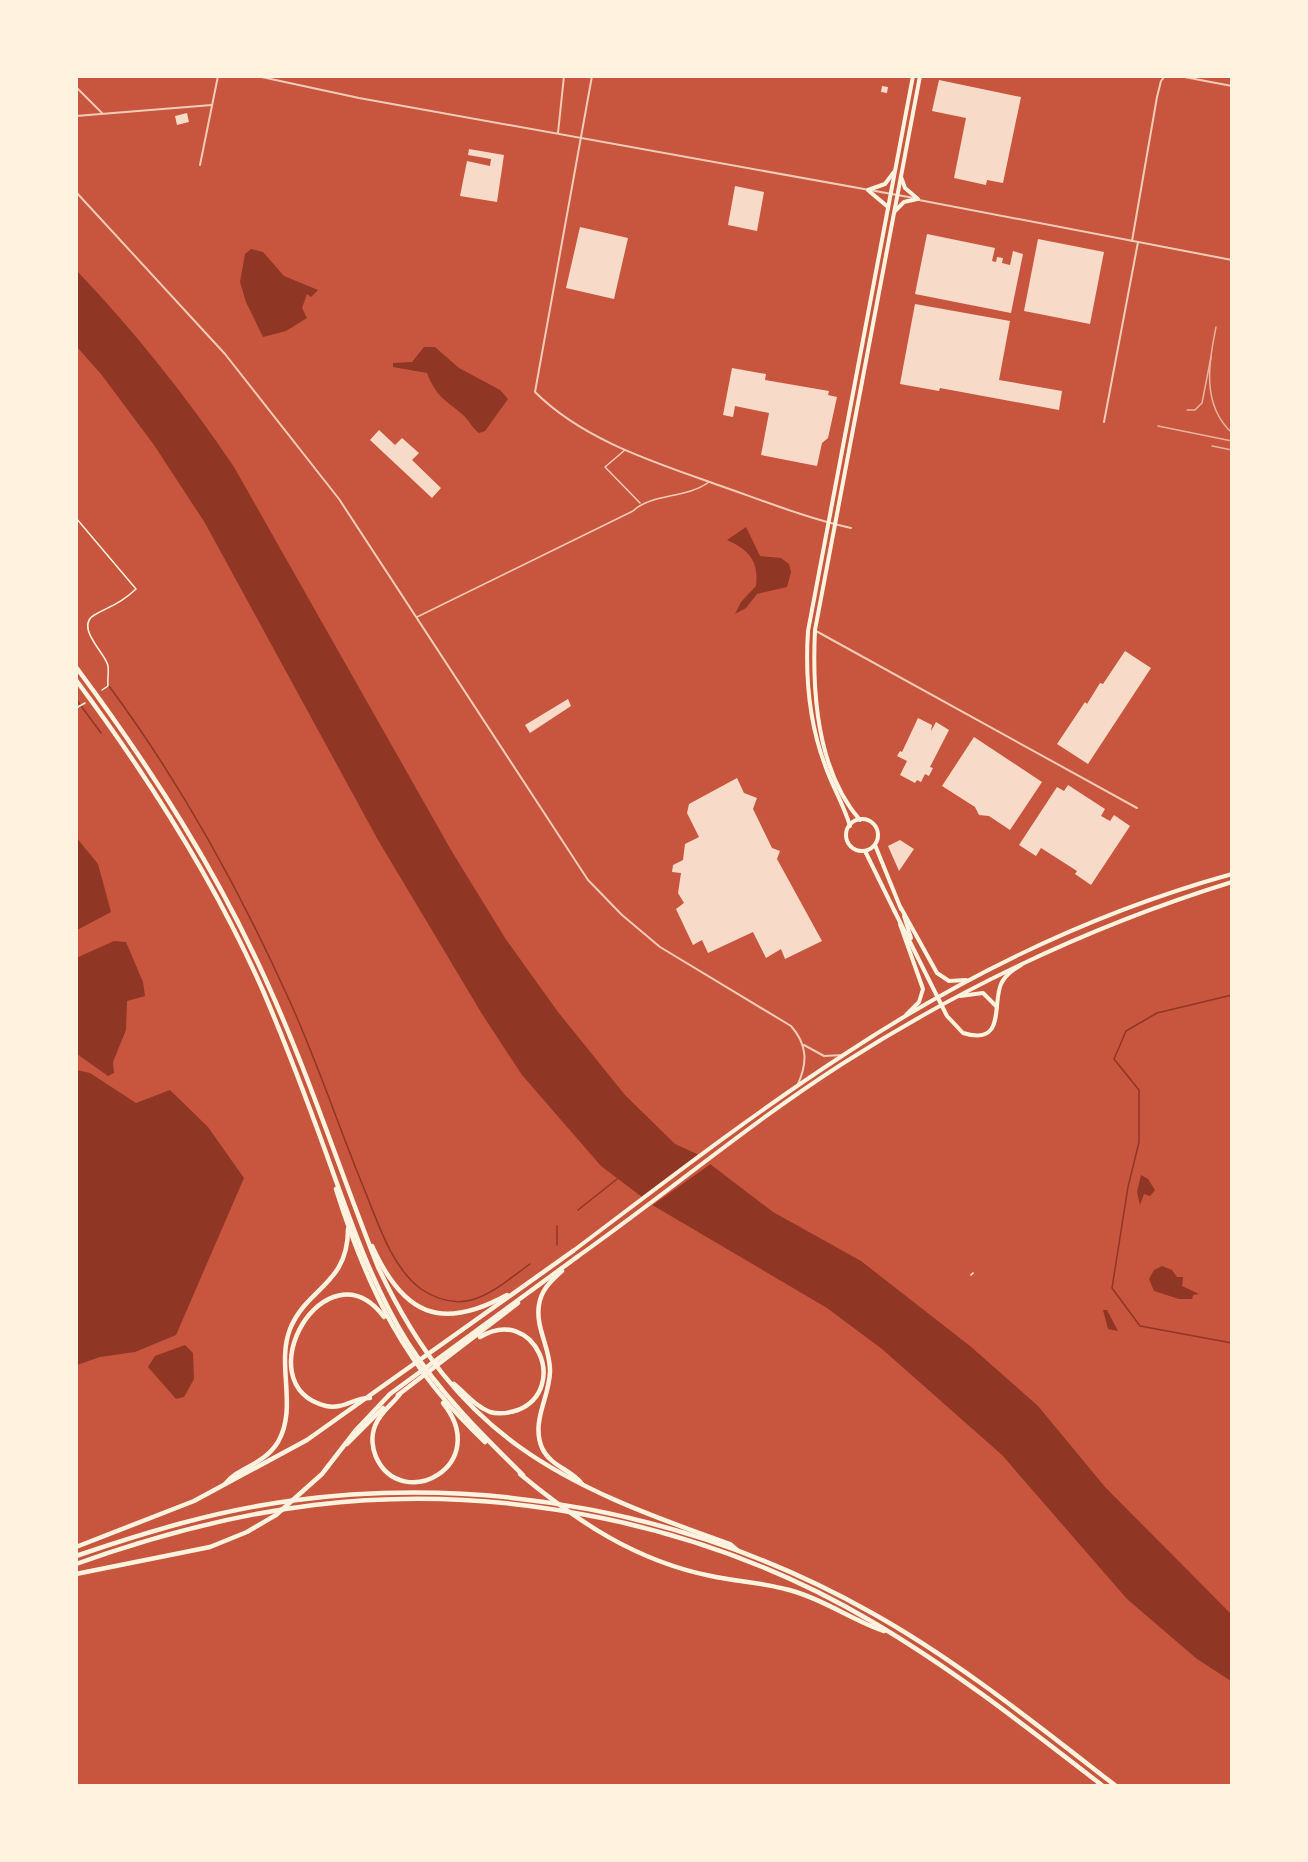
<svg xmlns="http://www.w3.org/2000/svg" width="1308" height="1862" font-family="'Alegreya Sans',sans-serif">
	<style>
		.water { fill: #8f3625 }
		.pier { fill: #c8553d }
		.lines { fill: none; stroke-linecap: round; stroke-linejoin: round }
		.stream { stroke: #8f3625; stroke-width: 1.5 }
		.building { fill: #f7dbc8 }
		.path { stroke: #fff3e0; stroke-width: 1.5 }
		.service { stroke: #f1ccb7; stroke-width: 1.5 }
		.minor { stroke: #f1ccb7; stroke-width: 2 }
		.secondary { stroke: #fff3e0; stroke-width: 4 }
		.motorway { stroke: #fff3e0; stroke-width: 4.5 }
		.tram { stroke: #e9b49f; stroke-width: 1.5 }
		.rail { stroke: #e9b49f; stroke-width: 1.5 }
	</style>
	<rect width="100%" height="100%" fill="#c8553d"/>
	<g class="water">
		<path d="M251,249L263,252L284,276L318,290L311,297L307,294L302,308L307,318L286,331L263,337L246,302L240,282L245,254Z"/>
		<path d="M77,271C135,332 187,397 234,467L451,850L505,938L558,1012L625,1095L675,1144L697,1154L773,1212L861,1261L970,1346L1038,1406L1105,1487L1231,1614V1681L1197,1659L1127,1599L1002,1455L882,1349L827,1308L654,1206L601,1166L522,1075L482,1014L378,840L205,523L154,445L101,374L77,347Z"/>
		<path d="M424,347H435L459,368L500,390L508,399L485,431L479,433C472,428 469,420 463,415C446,400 436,397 427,373L393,367V363L412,362Z"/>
		<path d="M746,527L760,556L781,558L789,564L791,572L787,587L757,594L746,608L735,614L741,602L756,586C759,561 749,550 727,540Z"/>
		<path d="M76,837L98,864L111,912L77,930Z"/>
		<path d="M114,941L126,942L143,982L145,996L127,1001L126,1030L113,1062L114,1073L108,1076L77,1054L76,958Z"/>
		<path d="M77,1070L90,1073L136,1103L170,1090L208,1127L244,1178L176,1335L135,1352L100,1357L77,1365Z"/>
		<path d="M1141,1175L1148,1179L1155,1190L1150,1196L1144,1194L1140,1205L1137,1192Z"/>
		<path d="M1162,1266L1172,1270L1177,1277H1183L1182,1286L1199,1294L1193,1295L1192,1299H1179L1154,1291L1149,1279L1154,1270Z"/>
		<path d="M1103,1310H1107L1118,1331L1108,1329Z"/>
		<path d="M185,1345L193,1353L194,1379L184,1397L176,1399L148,1367L155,1356Z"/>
	</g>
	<path class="pier" d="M700,1153L712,1163L650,1207L639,1199Z"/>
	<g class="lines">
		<g class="stream">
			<path d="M109,686C180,782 237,885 286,993C316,1057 338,1126 365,1191C378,1223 392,1268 421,1289C466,1319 494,1290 530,1264"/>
			<path d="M76,699L101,733"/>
			<path d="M1232,995L1157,1013L1126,1031L1114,1059L1139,1090V1142L1128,1187L1112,1288L1140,1326L1232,1343"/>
			<path d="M578,1210L617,1179"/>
			<path d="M557,1245V1226"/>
		</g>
	</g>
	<g class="building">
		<path d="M939,80L1021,97L1003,183L987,180L986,185L954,178L966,118L932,111Z"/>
		<path d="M882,86L888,87L887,93L881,92Z"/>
		<path d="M187,113L189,122L177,125L175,116Z"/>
		<path d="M469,149L504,155L497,202L460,196L467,161L490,166L491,159L468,155Z"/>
		<path d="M735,186L764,192L757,231L728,225Z"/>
		<path d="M580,227L628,238L614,299L566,288Z"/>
		<path d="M927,234L995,248L992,261L996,262L997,257L1003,258L1002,263L1010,265L1013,251L1023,254L1011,313L915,294Z"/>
		<path d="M1038,239L1104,252L1090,324L1024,311Z"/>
		<path d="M915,304L1010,321L999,380L1062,391L1059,410L940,388L939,391L900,384Z"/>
		<path d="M732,368L766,374L765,380L829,391L828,395L837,397L828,438L822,443L817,466L761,455L769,413L735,406L733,417L723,415Z"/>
		<path d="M379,430L395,445L402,438L419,453L412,460L441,488L432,498L370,440Z"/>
		<path d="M1125,651L1151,668L1088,764L1057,744L1085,702L1087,704L1100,683L1103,684Z"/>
		<path d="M568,699L571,706L530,733L525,725Z"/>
		<path d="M918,718L932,725L931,731L936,722L949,730L930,767L933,768L929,776L925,774L921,782L917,780L915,783L900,775L907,761L897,756L900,751L902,752Z"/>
		<path d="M974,737L1042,782L1010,830L989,816L979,815L975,807L942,786Z"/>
		<path d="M737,778L744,793L757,798L753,809L772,848L780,851L777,859L822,941L785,959L781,949L766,958L753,932L708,953L702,940L693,945L676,909L684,903L678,893L681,873L672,872L673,865L683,860L685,844L699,837L687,813L689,804Z"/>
		<path d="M1068,785L1105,809L1101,816L1110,821L1114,815L1130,826L1091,885L1075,874L1077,871L1041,848L1036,856L1019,845L1057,787L1064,791Z"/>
		<path d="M900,840L914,849L899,871L888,846Z"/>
	</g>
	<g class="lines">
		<g class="path">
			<path d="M76,518L136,589C121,603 113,605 96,614C74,625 102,650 107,663C110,668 107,679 108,686L102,690"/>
			<path d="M76,708L85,703"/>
			<path d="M971,1275L973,1273"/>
		</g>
		<g class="service">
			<path d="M625,450L605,467L640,503"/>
			<path d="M417,617L633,511C652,493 686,499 709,482"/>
		</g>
		<g class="minor">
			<path d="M257,76L359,98L914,198"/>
			<path d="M592,76L535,392C584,441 657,463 721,486C764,501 806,518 851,528"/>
			<path d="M1179,76L1232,86"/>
			<path d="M76,87L102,113"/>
			<path d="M76,116L212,105"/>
			<path d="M558,133L564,76"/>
			<path d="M200,165L218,76"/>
			<path d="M76,192L225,354L339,499L588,880L622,915L660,947L791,1026C807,1044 808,1062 798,1084"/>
			<path d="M919,200L1232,260"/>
			<path d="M1132,241L1157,97L1161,81L1165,76"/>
			<path d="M1104,422L1138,242"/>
			<path d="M816,631L1137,808"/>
			<path d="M804,1045L824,1056L843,1055"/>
		</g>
		<g class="secondary">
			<path d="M901,177L905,188L918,199"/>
			<path d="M868,190L885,184L894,172"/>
			<path d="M869,191L888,207"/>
			<path d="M895,211L904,202L917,199"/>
			<circle cx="862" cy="835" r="16"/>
			<path d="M860,820C817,771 812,691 815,630L920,76"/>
			<path d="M850,826C844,805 832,786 825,765C809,722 805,677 808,631L913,76"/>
			<path d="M875,845L901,909"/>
			<path d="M865,851L895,912"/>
			<path d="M901,908L937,973L949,981L966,980"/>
			<path d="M894,910L947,1016L963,1033C1006,1046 992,1005 1001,984C1005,975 1013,970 1021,965"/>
			<path d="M904,916L911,938"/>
			<path d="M900,924L923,989L919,1002L906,1015"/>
			<path d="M960,996L983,993L997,1007"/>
			<path d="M573,1251C662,1184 751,1115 845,1054C963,976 1095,912 1232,874"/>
			<path d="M577,1257C666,1194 750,1123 842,1064C964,986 1093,925 1232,882"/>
		</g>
		<g class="motorway">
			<path d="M76,667C151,768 218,872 269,987C310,1078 341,1174 378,1267C459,1439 559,1484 730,1544L737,1550"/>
			<path d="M76,680C149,778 215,881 264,993C290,1054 313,1116 335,1178C355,1234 376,1292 408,1343C440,1393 481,1434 523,1475"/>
			<path d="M336,1189C368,1291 406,1368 485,1442"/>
			<path d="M372,1246C403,1314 440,1332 507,1295"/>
			<path d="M562,1271C551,1281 541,1290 539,1305C535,1328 551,1349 550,1372C549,1399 531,1421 542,1448C551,1467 571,1469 582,1484"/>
			<path d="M454,1384C466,1394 475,1406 490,1412C500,1415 509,1413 518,1410C570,1389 535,1304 480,1337"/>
			<path d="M400,1394C392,1405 380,1412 375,1426C371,1436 372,1448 376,1457C402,1514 493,1465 443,1403"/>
			<path d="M398,1395L518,1303"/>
			<path d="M370,1398C355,1397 343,1410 326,1406C243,1385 326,1240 384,1317"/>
			<path d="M347,1444L383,1408"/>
			<path d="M520,1474C578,1522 636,1561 711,1576C739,1582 769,1583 796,1592C828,1602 854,1621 884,1631"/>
			<path d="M225,1484C238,1467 263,1466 278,1442C298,1407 276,1365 290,1329C307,1287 348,1285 348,1229"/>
			<path d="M76,1547L194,1501L307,1440L573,1251"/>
			<path d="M76,1556C146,1532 216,1511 289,1501C490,1474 695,1513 872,1613C958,1661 1037,1725 1116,1786"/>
			<path d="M76,1564C154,1536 232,1515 314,1505C503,1482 707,1524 871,1621C953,1669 1028,1728 1103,1786"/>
			<path d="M76,1574L210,1547L247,1532L276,1515L322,1474L356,1430L390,1394L577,1257"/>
		</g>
		<path class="tram" d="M1187,410H1195L1202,403L1211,357"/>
		<g class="rail">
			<path d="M1216,327C1209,363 1201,404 1232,433"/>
			<path d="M1158,426L1232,441"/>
			<path d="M1212,446L1232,450"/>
		</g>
	</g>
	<rect width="1308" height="1862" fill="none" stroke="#fff3e0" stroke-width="156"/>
</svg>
